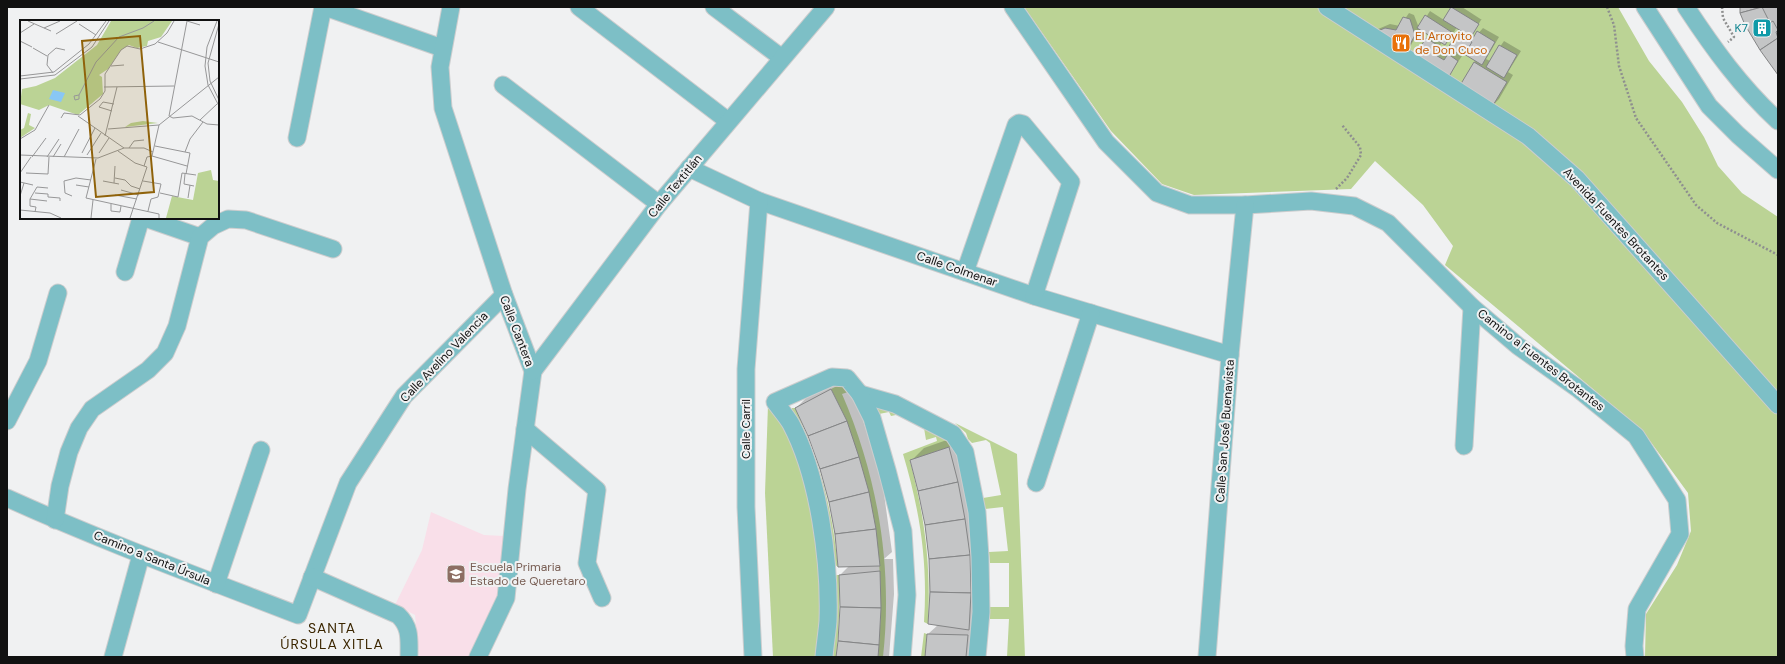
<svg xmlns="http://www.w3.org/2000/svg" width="1785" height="664" font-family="'DM Sans',sans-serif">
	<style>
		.education { fill: #f9dfe9 }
		.green { fill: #bbd395 }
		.shadow { fill: #0003; fill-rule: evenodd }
		.building { fill: #c4c5c6; stroke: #848586 }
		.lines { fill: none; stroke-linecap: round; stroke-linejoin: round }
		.minor-casing { stroke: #cccdce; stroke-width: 19 }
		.path { stroke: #8e8f8f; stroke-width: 2.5; stroke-dasharray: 2 2; stroke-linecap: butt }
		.minor { stroke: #7dbfc6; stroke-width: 17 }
		.labels { text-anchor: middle; stroke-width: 4; stroke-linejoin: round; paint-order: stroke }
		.culture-label { font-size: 12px; fill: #0d838f; stroke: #f0f1f2; text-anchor: end }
		.food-label { font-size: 12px; fill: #c56008; stroke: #f0f1f2; text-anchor: start }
		.street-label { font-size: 12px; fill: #111; stroke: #f0f1f2 }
		.education-label { font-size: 12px; fill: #785e54; stroke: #f0f1f2; text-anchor: start }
		.quarter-label { font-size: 14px; letter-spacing: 1px; fill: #3b2600; stroke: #f0f1f2 }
		.inset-road { fill: none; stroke: #979798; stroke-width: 1 }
		.view { fill: #8f620a; fill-opacity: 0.15; stroke: #8f620a; stroke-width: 2 }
		.inset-edge { fill: none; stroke: #111; stroke-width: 2 }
	</style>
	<rect width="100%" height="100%" fill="#f0f1f2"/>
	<path class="education" d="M431,512L484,535L504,536L500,598L469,657H419L415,615L395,605L422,550Z"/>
	<g class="green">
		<path d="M1024,7H1618L1649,61L1682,102L1704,137L1718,166L1742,193L1778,217V657H1645L1646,614L1677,565L1691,531L1688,493L1642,430L1445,265L1453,246L1423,205L1375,161L1351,189L1194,195L1162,184L1111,131Z"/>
		<path d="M841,384L851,391L842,394C878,477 893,567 883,657H878C887,562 873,474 831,389Z"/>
		<path d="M768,405C821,473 824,574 818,657H773L765,493Z"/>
		<path d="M876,407L901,414L891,416L889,412L879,414L876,410Z"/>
		<path d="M792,408H795C820,462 832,507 838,567L833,563L792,410Z"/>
		<path d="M955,423L1017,454L1025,657H1007L1009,619H990V607H1009V563H990L989,552L1008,551L1003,507L985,509L983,498L1001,495L990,443L986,440L972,443L968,439L966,433Z"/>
		<path d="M924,428L955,445L910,461C925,518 931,565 928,624L924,622C928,562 920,511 903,454L937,441L936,437L926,440Z"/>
		<path d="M837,575H839C840,602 839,630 836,657H830L833,577Z"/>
		<path d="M924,633L927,634L925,657H921Z"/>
	</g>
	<g class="shadow">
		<path d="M1452,7H1462L1482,20H1481L1472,35L1475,37L1483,28L1499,37L1486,59L1490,61L1504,41L1521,51L1508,72L1513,75L1499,99L1492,106L1474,62L1477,60L1467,51L1461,48L1456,52L1462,56L1447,78L1414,59L1430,35L1420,28L1410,47L1406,51L1374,33L1378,29L1390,24L1400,26L1409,13L1414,15L1419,28L1430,11L1444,20ZM1457,27L1461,30L1449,47L1453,50L1448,55L1438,49L1442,42L1445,44L1449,40Z"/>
		<path d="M1741,7H1778V72Z"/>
		<path d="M844,377L859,408L882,479L892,552L884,559H893L894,594L889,657H837L841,607L840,575L850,565L839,566L830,501L809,436L796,408L809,395Z"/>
		<path d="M961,435L971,469L977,657H926L928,634L938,625L929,623L930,559L926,525L911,461L924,448Z"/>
	</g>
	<g class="building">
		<path d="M1451,7L1479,24L1471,37L1443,20Z"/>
		<path d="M1740,7H1762L1740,13Z"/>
		<path d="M1762,7L1770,23L1773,21L1778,30L1776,32L1778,38L1760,50L1745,25L1740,13Z"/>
		<path d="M1425,15L1453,33L1445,45L1417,28Z"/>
		<path d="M1403,17L1410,19L1415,35L1406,52L1373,33L1385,28L1396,30Z"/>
		<path d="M1477,31L1495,42L1482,65L1464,54Z"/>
		<path d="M1457,33L1472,42L1466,52L1460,48L1457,53L1448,48Z"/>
		<path d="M1426,38L1439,46L1434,54L1444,60L1448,54L1458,61L1447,80L1413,59Z"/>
		<path d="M1778,38V75L1760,50Z"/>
		<path d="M1499,45L1517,55L1504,78L1486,67Z"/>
		<path d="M1474,62L1507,82L1492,107L1459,87Z"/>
		<path d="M831,389L847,421L808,436L795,408Z"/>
		<path d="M847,421L859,457L820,469L808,436Z"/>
		<path d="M949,447L958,482L918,491L910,460Z"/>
		<path d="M859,457L869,492L829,502L820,469Z"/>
		<path d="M958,482L965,519L925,525L918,491Z"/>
		<path d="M869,492L876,529L835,534L829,502Z"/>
		<path d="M965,519L970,555L929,559L925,525Z"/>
		<path d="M876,529L880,566L838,567L835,534Z"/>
		<path d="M970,555L971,593L930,592L929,559Z"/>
		<path d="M880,571L881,608L840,607L839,575Z"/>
		<path d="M930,592L971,593L969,630L928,624Z"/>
		<path d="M840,607L881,608L879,645L838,641Z"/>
		<path d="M927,634L968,635L966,657H925Z"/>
		<path d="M838,641L879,645L878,657H836Z"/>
	</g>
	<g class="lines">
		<defs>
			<g id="minor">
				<path d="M325,7L442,48"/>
				<path d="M451,7L440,67L443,108L504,295L533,371L517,489L506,598L478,657"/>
				<path d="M579,7L728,121"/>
				<path d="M714,7L782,58"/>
				<path d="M1013,7L1106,142L1157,193L1190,205H1245L1311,201L1354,206L1388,223L1472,307L1518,346L1577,388L1636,436L1677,500L1680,534L1637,609L1634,646L1635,657"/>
				<path d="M1327,7L1528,136L1577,179L1778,405"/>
				<path d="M1645,7L1709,106L1738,135L1778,170"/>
				<path d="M1686,7C1713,48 1741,87 1778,121"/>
				<path d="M503,85L659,204"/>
				<path d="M297,138L323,7"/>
				<path d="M689,168L759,201L1034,296L1230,355"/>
				<path d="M145,218L200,237"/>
				<path d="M125,272L141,218"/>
				<path d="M965,272L1016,125L1019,123L1023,124L1071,182L1034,296"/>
				<path d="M533,371L659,204L826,7"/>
				<path d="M860,394L895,404L953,434L965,452L977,512L980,557L981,612L977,657"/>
				<path d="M7,421L38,361L58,293"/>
				<path d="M525,429L597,490L587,563L602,598"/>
				<path d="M1464,446L1472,307"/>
				<path d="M1036,483L1091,313"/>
				<path d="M7,498C102,541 200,577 298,615L348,483L404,396L504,295"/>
				<path d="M55,520L60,486L69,452L79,428L92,409L148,370L165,353L177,326L200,237L213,226L228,219L246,220L333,249"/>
				<path d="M312,577L398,615C411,627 409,640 409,657"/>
				<path d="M216,584L261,450"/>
				<path d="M113,657L141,555"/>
				<path d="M753,657L746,507V369L759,201"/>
				<path d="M824,657C825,645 827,633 828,621C830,562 819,477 791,424C787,417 780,409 775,402L832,377L847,378L860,394L872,418L887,470L903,531L907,595L902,657"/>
				<path d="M1207,657L1230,355L1245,205"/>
			</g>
		</defs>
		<use href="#minor" class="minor-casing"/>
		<g class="path">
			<path d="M1607,7L1614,25L1619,66L1636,118L1696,205L1717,223L1778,255"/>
			<path d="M1722,7L1723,18L1734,37L1728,42"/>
			<path d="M1336,189L1347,178L1361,155L1360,147L1342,125"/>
		</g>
		<use href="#minor" class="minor"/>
	</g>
	<defs>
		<symbol id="building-square" viewBox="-11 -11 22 22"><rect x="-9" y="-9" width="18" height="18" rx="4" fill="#0f9aa8" stroke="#f0f1f2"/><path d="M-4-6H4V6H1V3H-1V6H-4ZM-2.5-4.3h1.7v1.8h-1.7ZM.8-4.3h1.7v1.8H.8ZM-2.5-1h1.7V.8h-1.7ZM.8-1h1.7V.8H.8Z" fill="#fff"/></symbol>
		<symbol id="restaurant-square" viewBox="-11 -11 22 22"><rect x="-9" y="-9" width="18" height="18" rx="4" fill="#e8710a" stroke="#f0f1f2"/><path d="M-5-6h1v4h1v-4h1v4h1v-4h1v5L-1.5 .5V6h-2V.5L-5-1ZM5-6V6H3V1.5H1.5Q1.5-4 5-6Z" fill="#fff"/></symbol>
		<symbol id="school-square" viewBox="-11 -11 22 22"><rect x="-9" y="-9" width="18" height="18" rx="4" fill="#8d6e63" stroke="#f0f1f2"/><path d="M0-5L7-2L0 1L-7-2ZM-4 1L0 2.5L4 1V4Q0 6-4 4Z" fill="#fff"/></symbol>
	</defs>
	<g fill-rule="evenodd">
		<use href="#building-square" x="1751" y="17" width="22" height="22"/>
		<use href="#restaurant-square" x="1390" y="32" width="22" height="22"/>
		<use href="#school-square" x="445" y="563" width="22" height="22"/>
	</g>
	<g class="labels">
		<g class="culture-label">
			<text x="1748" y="32">K7</text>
		</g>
		<g class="food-label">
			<text x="1415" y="40">El Arroyito<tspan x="1415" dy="14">de Don Cuco</tspan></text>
		</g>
		<g class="street-label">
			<text transform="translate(675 186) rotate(-51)" y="4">Calle Textitlán</text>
			<text transform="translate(1616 224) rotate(47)" y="4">Avenida Fuentes Brotantes</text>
			<text transform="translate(957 269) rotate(19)" y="4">Calle Colmenar</text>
			<text transform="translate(517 331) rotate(69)" y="4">Calle Cantera</text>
			<text transform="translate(444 357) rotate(-46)" y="4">Calle Avelino Valencia</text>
			<text transform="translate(1541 360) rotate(38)" y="4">Camino a Fuentes Brotantes</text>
			<text transform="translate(746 429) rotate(-90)" y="4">Calle Carril</text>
			<text transform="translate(1225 431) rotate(-86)" y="4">Calle San José Buenavista</text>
			<text transform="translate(152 558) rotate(22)" y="4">Camino a Santa Úrsula</text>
		</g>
		<g class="education-label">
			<text x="470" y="571">Escuela Primaria<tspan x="470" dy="14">Estado de Queretaro</tspan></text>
		</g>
		<g class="quarter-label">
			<text x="332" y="633">SANTA<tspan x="332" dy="16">ÚRSULA XITLA</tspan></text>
		</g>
	</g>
	<g transform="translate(20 20)">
		<rect width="199" height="199" fill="#f0f1f2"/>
		<path d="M91,1H152L141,17L128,21L127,26L117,28L109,25L101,30L88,49L79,55L82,57L83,74L58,95L29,85L19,90L0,84L2,69L16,66L35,58L77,25ZM8,93L11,94L9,105L15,108L0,118V110L4,108ZM123,101L138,103L105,107L111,103ZM191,150L193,160L199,161V198H146L152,176L173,180L178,153Z" fill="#bbd395"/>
		<path d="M33,70L45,73L41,82L29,79Z" fill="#89c7f5"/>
		<path class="inset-road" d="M8,1L31,11M167,1L149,96L153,98L172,96L187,104L199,105M167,1L180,5M197,1L187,27L185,46L188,65L199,86M59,4L76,15M199,4L188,43L190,61L199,80M24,8L40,1M0,13L14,4M36,14L57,1M0,21L12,27M138,22L199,42M13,28L27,36M91,46L104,45M33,53L27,45L28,35L36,28L45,30M0,56L34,52L69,24L86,1M0,59L35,55L72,27L89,1M84,67L154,66M59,75L54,76L55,80L59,79V75L76,42L99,17L123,8L134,1M92,91L79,87L83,82L94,84M58,96L104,128M41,98L44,93L60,95L80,79L85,71V54L101,30L107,26L120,29L135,24L147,13L154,1M180,100L197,84M88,109L139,105M85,116L97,67M0,119L15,110L29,85M135,126L170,133L166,154M109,128L114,121L124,120M98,131L115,143L127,147L110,198M165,132L170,119L183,102M62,133L75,108M79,133L89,118M0,135L78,138L104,128H124L133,132M67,135L81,113M132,136L139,105L199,57M132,136L167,146M12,137L26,118M27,137L39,119M33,137L41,124M44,137L59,109M76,139L66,178L139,194V198M124,146L127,137L132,136M0,153L11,137M6,153L28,154L29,137M165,154L164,164L174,166M95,158L105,160L111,166L120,169M83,161L99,164M123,161L141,164L138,177L131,179L128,191M0,162L13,165M94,163L95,146M56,165L69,167M101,170L119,175M15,173L28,174V177L40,178V181M140,173L158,177L162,153L176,155M95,175L117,179M0,176L4,163M52,176L45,173L44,161L56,158L71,160M168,178L170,165M10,179L27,181M91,184V191L100,192L101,186M0,190L30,193L41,198M15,192L16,187L10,186V179L17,167L28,168M71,198L73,180"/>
		<path class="view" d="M120,16L134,172L76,177L62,21Z"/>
		<rect width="199" height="199" class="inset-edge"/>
	</g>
	<rect width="1785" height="664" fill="none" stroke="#111111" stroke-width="16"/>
</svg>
